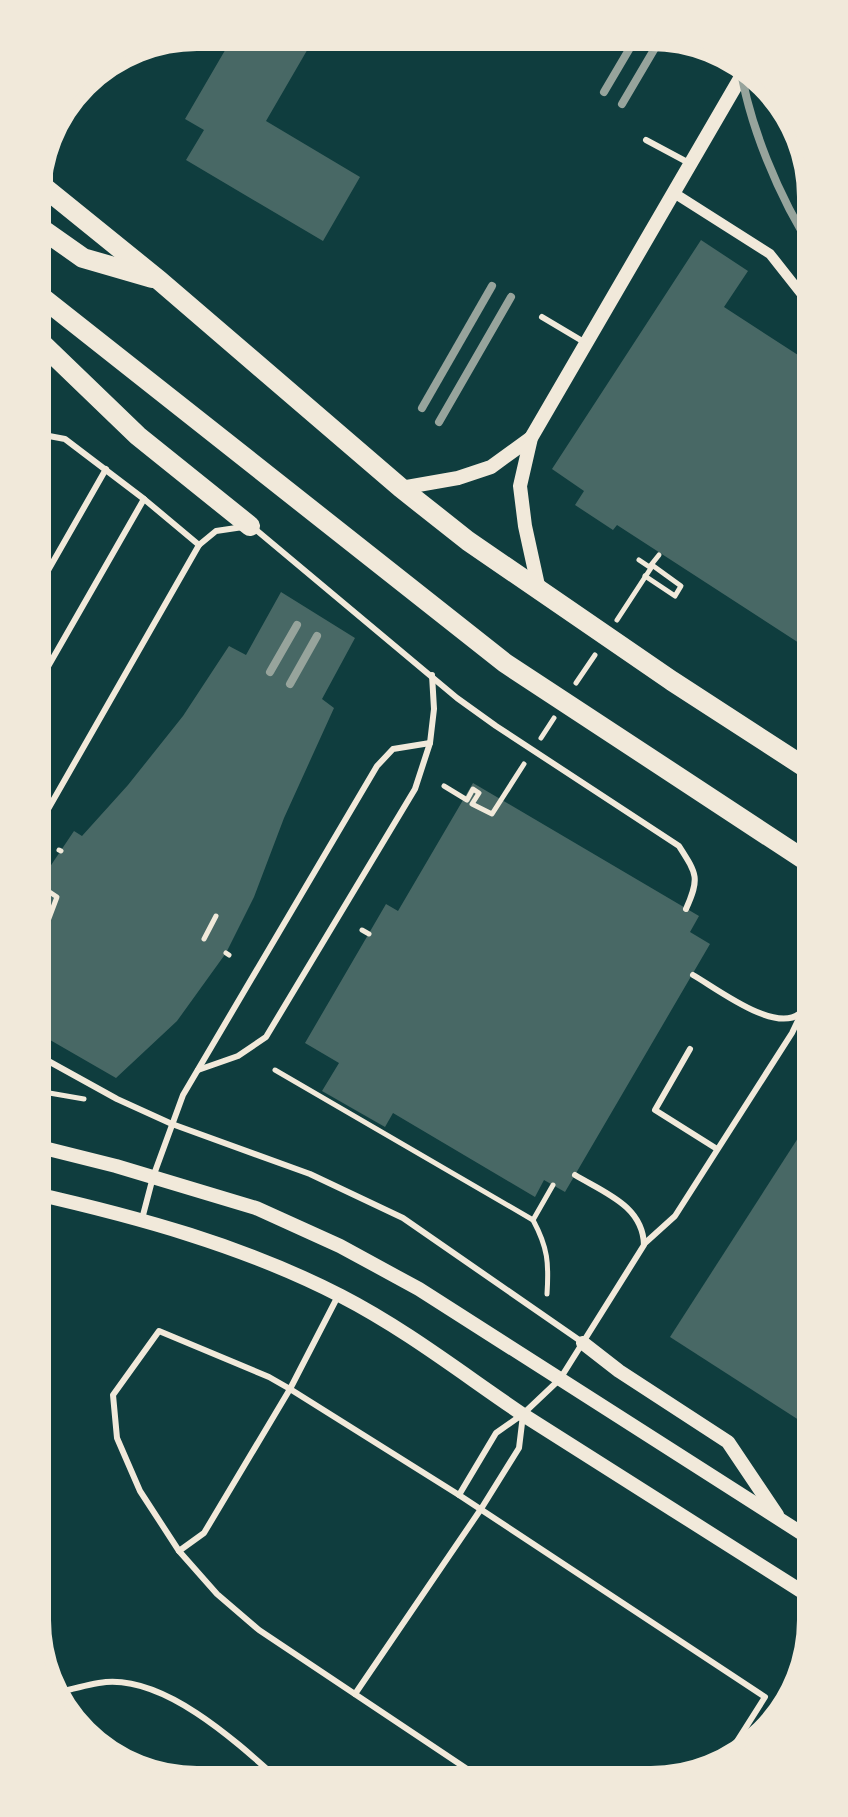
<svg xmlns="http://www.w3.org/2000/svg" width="848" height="1817" font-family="Rubik,sans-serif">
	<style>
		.building { fill: #486865 }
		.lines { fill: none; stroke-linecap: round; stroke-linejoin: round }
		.path { stroke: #f1e9da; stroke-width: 5 }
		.service { stroke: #f1e9da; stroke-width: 6 }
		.minor { stroke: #f1e9da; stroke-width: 10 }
		.tertiary { stroke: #f1e9da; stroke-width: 14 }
		.trunk { stroke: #f1e9da; stroke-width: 20 }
		.rail { stroke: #97a49c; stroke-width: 8 }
		.rim { fill: none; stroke: #f1e9da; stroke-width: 12 }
	</style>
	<rect width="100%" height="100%" fill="#0f3d3e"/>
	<g class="building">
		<path d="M238,28H320L266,121L360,177L323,241L186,160L204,130L185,119Z"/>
		<path d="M701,240L748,271L724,307L815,366L816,654L617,525L613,530L575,505L584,491L552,469Z"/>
		<path d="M281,592L355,638L322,699L334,708L284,818L254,897L226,953L177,1021L116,1078L31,1029V901L37,886L74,831L82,836L128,785L183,716L229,646L246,655Z"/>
		<path d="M473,783L699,916L690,932L710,944L565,1192L544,1180L535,1197L393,1113L385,1127L322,1091L339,1063L305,1043L386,904L398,911Z"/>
		<path d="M818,1107L819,1433L670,1337Z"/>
	</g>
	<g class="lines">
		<g class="path">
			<path d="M651,565L659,555"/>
			<path d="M645,576L675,596L681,586L652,565"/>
			<path d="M617,620L651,568L639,560"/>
			<path d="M576,683L595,655"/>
			<path d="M541,738L554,718"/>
			<path d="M444,786L467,800L473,789L479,793L472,804L492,814L524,764"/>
			<path d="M59,850L61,851"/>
			<path d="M31,924L45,889"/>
			<path d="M362,930L369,934"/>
			<path d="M204,939L216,916"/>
			<path d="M31,943L40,942L57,897L36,883"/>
			<path d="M226,953L229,955"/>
			<path d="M275,1070L533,1220C548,1248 549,1263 547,1294"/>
			<path d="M32,1090L84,1099"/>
			<path d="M533,1220L553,1185"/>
		</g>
		<g class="service">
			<path d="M646,140L689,163"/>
			<path d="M542,317L584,342"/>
			<path d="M30,453L49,436L65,439L144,499L199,545"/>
			<path d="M255,529L457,698L496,726L679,846C697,874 700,878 686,909"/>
			<path d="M30,602L106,469"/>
			<path d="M30,698L144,499"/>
			<path d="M31,839L199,545L216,531L243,527"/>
			<path d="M693,975C716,988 774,1033 799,1014C807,1008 812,996 818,988"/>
			<path d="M690,1049L655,1110L717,1149"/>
			<path d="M32,1052L117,1099L172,1124L310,1174L403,1218L582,1342"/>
			<path d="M198,1070L238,1056L266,1037L415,789L430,743L434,709L432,675"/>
			<path d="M142,1219L153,1177L183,1095L377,766L393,749L430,743"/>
			<path d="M644,1244L675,1216L792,1033L802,1012"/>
			<path d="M459,1495L496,1433L523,1414L560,1379L644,1245C643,1206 605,1193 575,1175"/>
			<path d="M179,1551L204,1533L290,1389L338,1296"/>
			<path d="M52,1694C69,1690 88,1684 106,1682C169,1677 242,1747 286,1786"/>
			<path d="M355,1694L481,1509L519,1448L523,1415"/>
			<path d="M491,1785L259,1630L217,1594L179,1551L140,1491L117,1438L113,1395L159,1331L269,1377L290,1389L459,1495L765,1697L720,1768"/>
		</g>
		<g class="minor">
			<path d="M48,188V138"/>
			<path d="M674,193L770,254L815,311"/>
		</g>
		<g class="tertiary">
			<path d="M401,488L458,478L491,467L531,438"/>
			<path d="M539,590L525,526L520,486L531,438L749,63"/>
			<path d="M32,1145L116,1166L256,1208L340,1246L419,1289L820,1545"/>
			<path d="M32,1193C138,1217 244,1246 341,1296C407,1330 464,1375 525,1416C623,1479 722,1540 820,1603"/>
			<path d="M583,1343L619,1371L728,1442L777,1515"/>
		</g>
		<g class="trunk">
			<path d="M29,175L160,281L401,488L468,541L672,681L817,775"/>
			<path d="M29,220L83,258L152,278"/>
			<path d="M29,287L505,663L817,868"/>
			<path d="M29,331L138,436L250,526"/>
		</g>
		<g class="rail">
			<path d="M739,58C747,122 780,200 815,253"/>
			<path d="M604,92L640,31"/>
			<path d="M622,104L665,31"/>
			<path d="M422,408L492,286"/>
			<path d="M439,422L511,297"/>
			<path d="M270,672L297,625"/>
			<path d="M290,684L317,636"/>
		</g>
	</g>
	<path d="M0 0H848V1817H0ZM197 45H651A152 152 0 0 1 803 197V1620A152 152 0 0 1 651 1772H197A152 152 0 0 1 45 1620V197A152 152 0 0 1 197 45Z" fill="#f1e9da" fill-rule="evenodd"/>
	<path class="rim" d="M197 45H651A152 152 0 0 1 803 197V1620A152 152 0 0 1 651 1772H197A152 152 0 0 1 45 1620V197A152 152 0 0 1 197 45Z"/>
</svg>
